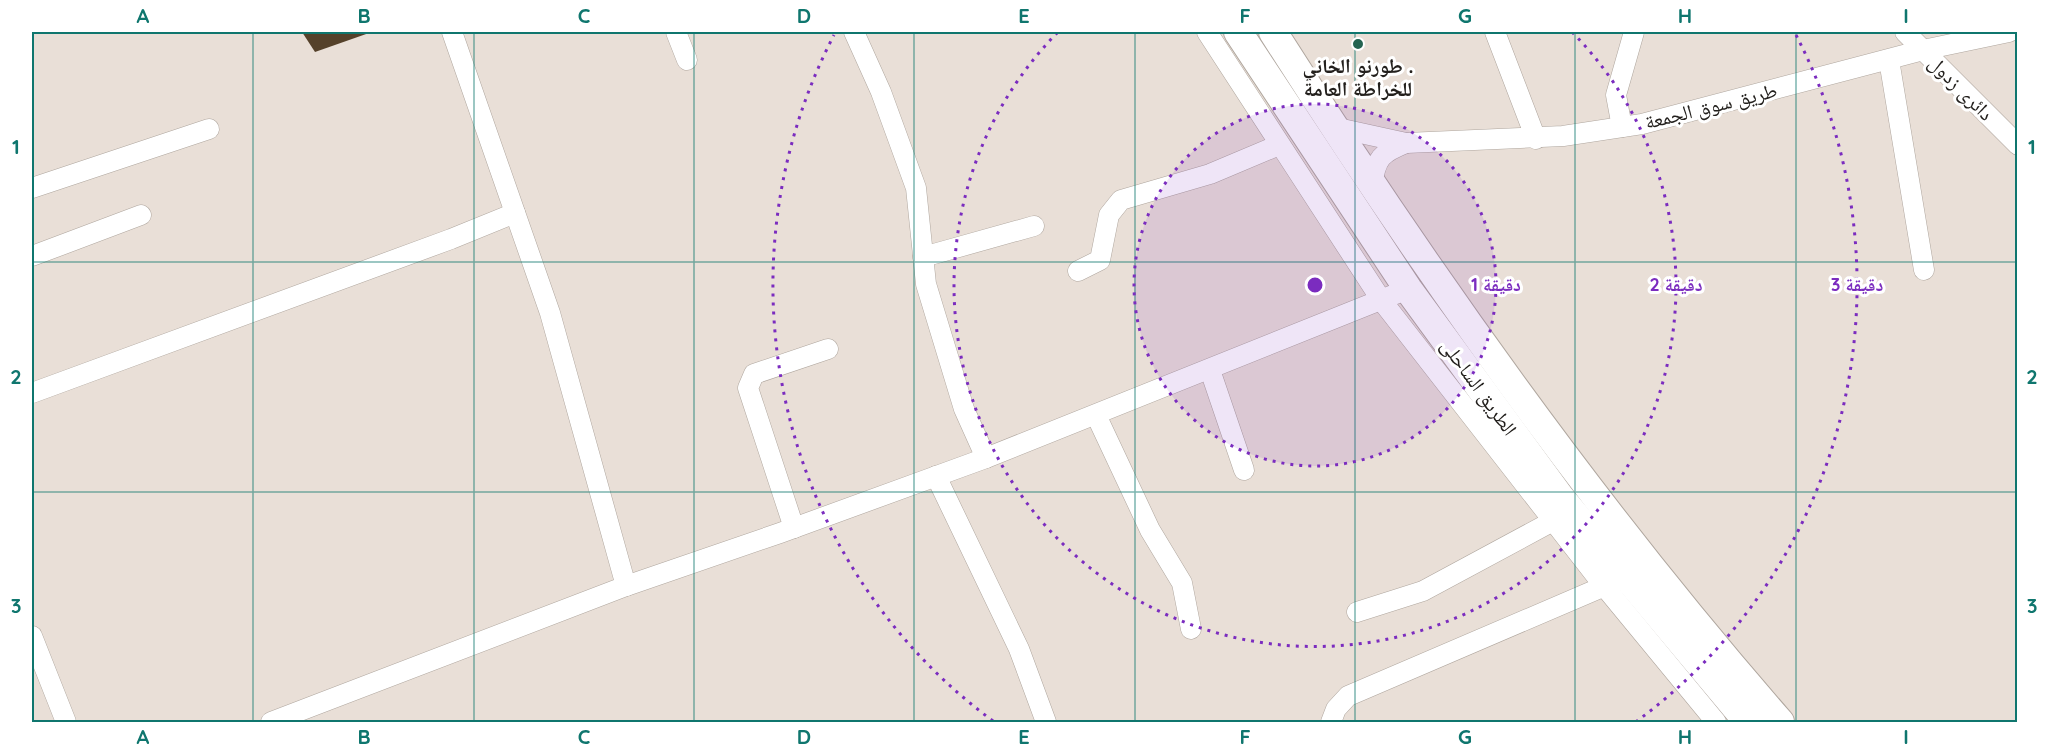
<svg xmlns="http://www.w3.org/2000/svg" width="2049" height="754" font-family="Quicksand,'Noto Naskh Arabic',sans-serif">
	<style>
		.building { fill: #55412a }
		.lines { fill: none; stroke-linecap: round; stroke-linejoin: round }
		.minor-casing { stroke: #afa69e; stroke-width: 21 }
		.highway-casing { stroke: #afa69e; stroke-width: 30 }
		.minor { stroke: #fff; stroke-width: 20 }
		.highway { stroke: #fff; stroke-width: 28 }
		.grid { fill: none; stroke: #0f766e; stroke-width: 1.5; stroke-opacity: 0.55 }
		.ring { fill: none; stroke: #7b2cbf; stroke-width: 3; stroke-dasharray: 3 6 }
		.poi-dot { fill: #246451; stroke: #fff; stroke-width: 2 }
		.labels { text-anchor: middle; stroke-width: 6; stroke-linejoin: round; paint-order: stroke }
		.poi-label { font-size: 20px; font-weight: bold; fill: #23201d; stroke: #fff }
		.street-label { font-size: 20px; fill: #23201d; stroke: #fff }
		.centre { fill: #7b2cbf; stroke: #fff; stroke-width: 3 }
		.ring-label { font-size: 18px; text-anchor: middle; font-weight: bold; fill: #7b2cbf; stroke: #fff; stroke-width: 6; stroke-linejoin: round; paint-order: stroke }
		.neatline { fill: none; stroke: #0f766e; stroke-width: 2 }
		.grid-label { font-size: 20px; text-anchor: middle; font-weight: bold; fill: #0f766e }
	</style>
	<rect width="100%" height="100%" fill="#e9dfd7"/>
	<path class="building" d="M302,32H369V33L315,52Z"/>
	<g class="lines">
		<defs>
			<g id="minor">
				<path d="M452,32L550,313L626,586"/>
				<path d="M676,32L687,60"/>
				<path d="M854,32L881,92L916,188L926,284L964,409L986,458"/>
				<path d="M1207,32L1382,301L1604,586L1716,722"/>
				<path d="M1495,32L1536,139"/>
				<path d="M1905,32L2018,145"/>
				<path d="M1889,60L1924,270"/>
				<path d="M1333,127L1406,143L1563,136L1642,124L1923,50L2009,32"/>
				<path d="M1622,127L1616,95L1634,32"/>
				<path d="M1372,185C1376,158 1381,153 1406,143"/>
				<path d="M32,188L209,129"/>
				<path d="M32,256L141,215"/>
				<path d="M923,257L1034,226"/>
				<path d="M1078,271L1100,260L1109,215L1121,200L1210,174L1279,145"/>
				<path d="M1210,370L1244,470"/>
				<path d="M32,393L451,239L515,213"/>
				<path d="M1096,415L1150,530L1182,583L1191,629"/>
				<path d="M936,476L1019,649L1046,722"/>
				<path d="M794,528L748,388L754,374L828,349"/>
				<path d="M1357,612L1423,591L1553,521"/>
				<path d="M32,636L66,722"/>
				<path d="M271,722L626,586L780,533L986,458L1408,289"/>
				<path d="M1331,722L1336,709L1348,696L1614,582"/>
			</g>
			<g id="highway">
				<path d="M1238,32L1408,289L1560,497L1748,722"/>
				<path d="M1273,32C1426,273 1592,507 1780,722"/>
			</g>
		</defs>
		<use href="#minor" class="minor-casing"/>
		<use href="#highway" class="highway-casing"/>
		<use href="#minor" class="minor"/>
		<use href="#highway" class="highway"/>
	</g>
	<path class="grid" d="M253,32V722M474,32V722M694,32V722M914,32V722M1135,32V722M1355,32V722M1575,32V722M1796,32V722M32,262H2018M32,492H2018"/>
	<circle cx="1315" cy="285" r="181" fill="#7b2cbf" fill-opacity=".12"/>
	<g class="ring">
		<circle cx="1315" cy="285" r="181"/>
		<path d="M1572 32A361 361 0 1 1 1058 32"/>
		<path d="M993 721A542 542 0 0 1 834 35M1796 35A542 542 0 0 1 1637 721"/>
	</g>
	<circle class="poi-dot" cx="1358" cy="44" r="6"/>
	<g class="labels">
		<g class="poi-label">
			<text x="1358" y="73">طورنو الخاني .<tspan x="1358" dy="23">للخراطة العامة</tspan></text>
		</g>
		<g class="street-label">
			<text transform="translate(1961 88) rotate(45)" y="7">دائرى زدول</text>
			<text transform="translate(1711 106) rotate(-14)" y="7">طريق سوق الجمعة</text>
			<text transform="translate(1479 387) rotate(54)" y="7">الطريق الساحلى</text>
		</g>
	</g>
	<circle cx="1315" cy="285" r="9" class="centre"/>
	<g class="ring-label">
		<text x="1496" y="291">1 دقيقة</text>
		<text x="1676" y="291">2 دقيقة</text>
		<text x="1857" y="291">3 دقيقة</text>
	</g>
	<rect width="2049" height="754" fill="none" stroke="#ffffff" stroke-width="66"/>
	<rect x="33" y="33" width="1983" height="688" class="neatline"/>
	<g class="grid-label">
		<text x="143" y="23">A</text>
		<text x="364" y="23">B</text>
		<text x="584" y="23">C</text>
		<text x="804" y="23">D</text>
		<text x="1024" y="23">E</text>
		<text x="1245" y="23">F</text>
		<text x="1465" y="23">G</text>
		<text x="1685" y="23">H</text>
		<text x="1906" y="23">I</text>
		<text x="16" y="154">1</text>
		<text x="2032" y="154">1</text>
		<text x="16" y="384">2</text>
		<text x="2032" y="384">2</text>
		<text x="16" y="613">3</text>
		<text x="2032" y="613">3</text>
		<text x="143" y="744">A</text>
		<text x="364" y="744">B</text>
		<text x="584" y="744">C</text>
		<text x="804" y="744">D</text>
		<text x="1024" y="744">E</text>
		<text x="1245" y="744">F</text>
		<text x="1465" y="744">G</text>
		<text x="1685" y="744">H</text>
		<text x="1906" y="744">I</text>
	</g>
</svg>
